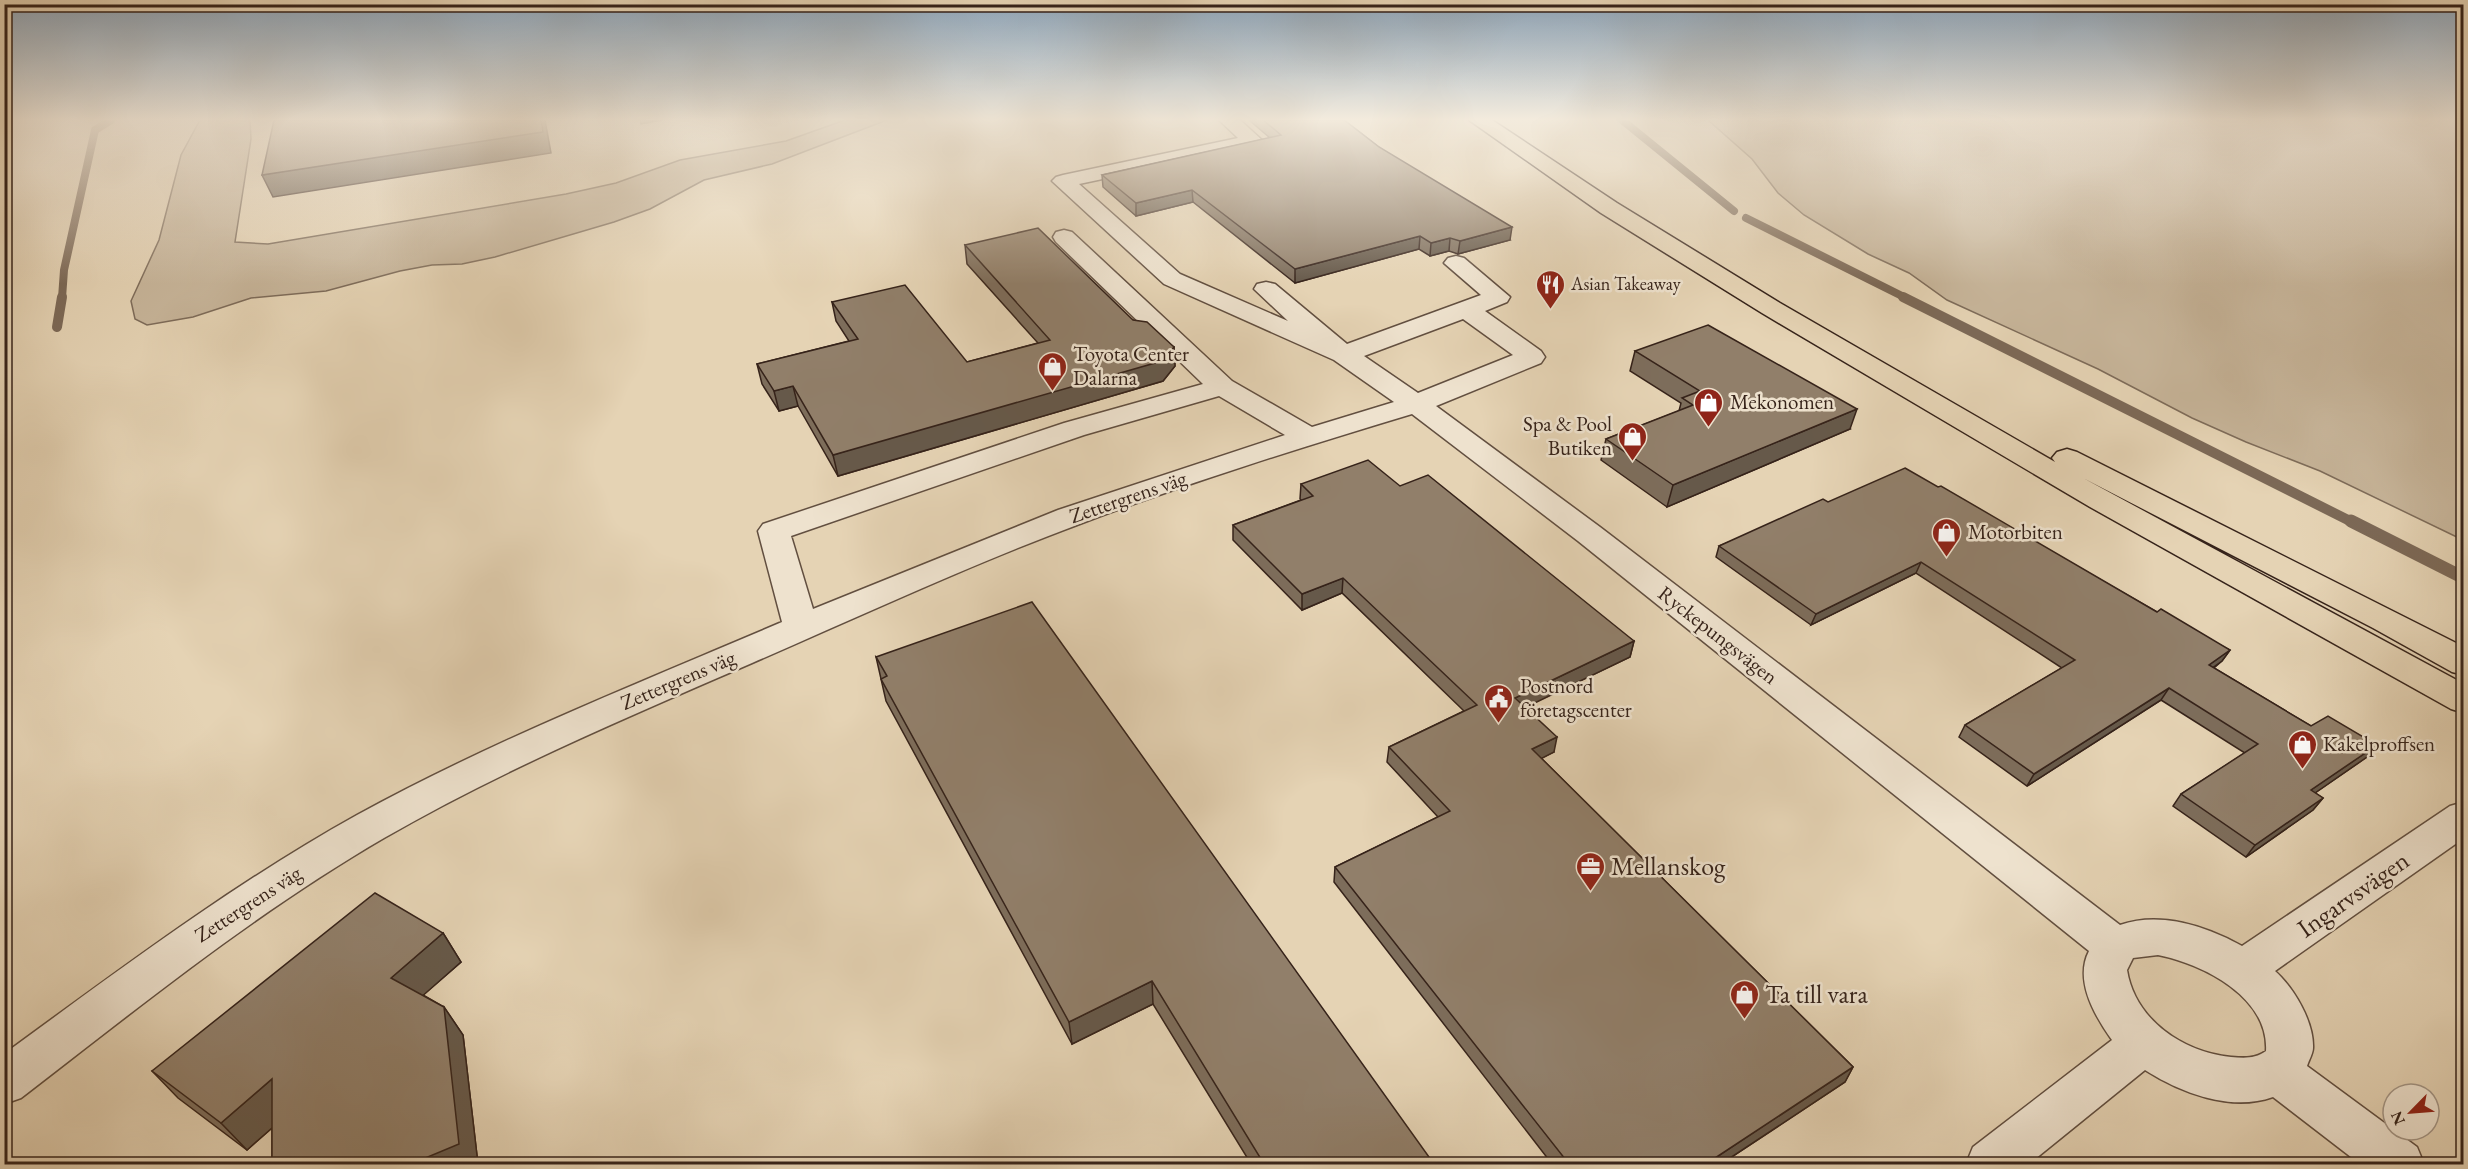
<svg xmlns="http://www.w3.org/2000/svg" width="2468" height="1169" font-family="'EB Garamond',serif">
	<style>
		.green { fill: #c7b59a; stroke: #7e6c5a; stroke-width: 1.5 }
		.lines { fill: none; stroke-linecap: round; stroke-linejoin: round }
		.stream-far2 { stroke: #7c6957; stroke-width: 8 }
		.stream-far1 { stroke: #7c6957; stroke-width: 10 }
		.stream { stroke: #7c6957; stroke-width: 13 }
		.minor-casing { stroke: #624f40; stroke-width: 3 }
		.major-casing { stroke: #36231a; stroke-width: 3 }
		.minor { fill: #eee2ce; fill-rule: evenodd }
		.major { fill: #e5d3b4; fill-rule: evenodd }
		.wall { fill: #7d6d5b; stroke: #36231a; stroke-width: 1.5 }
		.shaded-wall { fill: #66594a; stroke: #36231a; stroke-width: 1.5 }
		.building { fill: #917f6a; stroke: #36231a; stroke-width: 1.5 }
		.labels { text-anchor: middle; stroke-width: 5; stroke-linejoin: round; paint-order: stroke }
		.far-poi-label { font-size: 18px; fill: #36231a; stroke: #eee2ce; text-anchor: start }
		.poi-label { font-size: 21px; fill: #36231a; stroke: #eee2ce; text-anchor: start }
		.street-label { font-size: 21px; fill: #36231a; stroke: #eee2ce }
		.near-poi-label { font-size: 26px; fill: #36231a; stroke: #eee2ce; text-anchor: start }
		.near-street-label { font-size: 26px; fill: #36231a; stroke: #eee2ce }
	</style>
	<rect width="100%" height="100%" fill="#e5d3b4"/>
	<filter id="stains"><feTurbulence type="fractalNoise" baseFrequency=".00333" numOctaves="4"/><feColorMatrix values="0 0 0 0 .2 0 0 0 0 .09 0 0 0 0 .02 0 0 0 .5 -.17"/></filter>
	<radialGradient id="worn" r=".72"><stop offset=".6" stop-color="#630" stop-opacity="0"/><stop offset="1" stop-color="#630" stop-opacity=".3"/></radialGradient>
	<g class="green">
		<path d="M200,120H250L251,139L235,242L268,244L566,194L616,183L680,160L786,141L845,120H887L772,164L704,180L650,209L614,222L495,257L462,264L432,265L400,271L326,291L251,298L193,317L147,325L135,319L131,301L159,240L181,155Z"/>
		<path d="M1708,120H2463V540L2320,471L2246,442L2192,418L2098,369L1947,300L1909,273L1868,254L1804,215L1778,193L1752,159Z"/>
	</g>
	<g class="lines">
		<g class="stream-far2">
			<path d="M1622,120L1734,211"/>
			<path d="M1746,218L1906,298"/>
			<path d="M62,298L64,270L95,130L111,120"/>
		</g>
		<g class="stream-far1">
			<path d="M1903,297L2354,523"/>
			<path d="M57,327L62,297"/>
		</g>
		<path class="stream" d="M2351,521L2464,578"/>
		<defs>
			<path id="minor" d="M1219,120H1240L1263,141L1260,145L1253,147L1079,184L1180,274L1288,321L1254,289L1257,284L1266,282L1275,284L1347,344L1481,295L1444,263L1448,258L1456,256L1464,258L1510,297L1507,302L1485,311L1541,351L1545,357L1541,363L1436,406L1600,527L2120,925C2160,911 2206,926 2242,946L2450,806L2464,802V838L2275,971C2294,988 2314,1022 2313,1048C2313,1053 2309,1060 2307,1066L2417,1147L2424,1164H2360L2273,1097C2231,1112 2181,1093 2145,1070L2029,1164H1966L1973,1147L2112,1040C2094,1015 2074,980 2089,951L1578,541L1412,414C1299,448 1187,483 1077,525C967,566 860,616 752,663C628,717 502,770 384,838C255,913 139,1007 21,1098L4,1104V1054C119,970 233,884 357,815C494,740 639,683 782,622L758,531L763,524L1064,423L1203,384L1056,242L1053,237L1056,232L1064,230L1072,232L1232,381L1312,427L1394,402L1334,360L1164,284L1052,181L1056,177L1063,175L1238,138ZM1463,319L1513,355L1418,393L1364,356ZM1219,396L1285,435L1058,510L813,609L791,536L1084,435ZM2158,955C2203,964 2269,997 2266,1051C2255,1059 2244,1058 2231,1057C2183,1052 2135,1020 2127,970L2133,958Z"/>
			<path id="major" d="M1469,120H1492L1617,203L1780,303L2055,462L2052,458L2057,452L2067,449L2077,452L2464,647V675L2452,672L2373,628L2083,478L2464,684V713L2451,709L2090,507L1762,313L1601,213Z"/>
		</defs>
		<use href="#minor" class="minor-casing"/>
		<use href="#major" class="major-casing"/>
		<use href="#minor" class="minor"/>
		<use href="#major" class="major"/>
	</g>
	<g class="wall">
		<path d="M1249,120H1344L1379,147L1510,240L1458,254L1449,251L1430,256L1419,249L1295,283L1193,202L1136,216L1103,187L1102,175L1270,138Z"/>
		<path d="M965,245L1133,320L1174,347L1175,366L1163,381L838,476L798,406L779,411L762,384L757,364L849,341L836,321L832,302L967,362L1038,343L967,264Z"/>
		<path d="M1635,351L1850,429L1667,507L1601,460L1606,439L1679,411L1681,403L1630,371Z"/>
		<path d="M1301,484L1400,486L1634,641L1630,657L1525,707L1554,752L1541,758L1853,1067L1845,1082L1721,1164H1552L1334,882L1335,867L1438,817L1387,762L1389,747L1464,711L1342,593L1302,610L1233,540V525L1301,500L1300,499Z"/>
		<path d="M1938,487L2157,612L2230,650L2222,661L2214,668L2311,726L2377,745L2367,757L2315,793L2323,798L2313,810L2246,857L2173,806L2181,794L2245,753L2161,700L2027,786L1959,737L1965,725L2062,668L1916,573L1811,625L1716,557L1719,546L1828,502Z"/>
		<path d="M876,657L1434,1164H1251L1153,1004L1072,1044L886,701Z"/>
		<path d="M443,933L461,962L423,995L444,1007L463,1035L478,1164H272V1128L247,1150L178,1098L152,1071Z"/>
	</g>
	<g class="shaded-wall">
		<path d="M541,120H545L551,153L273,197L262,175Z"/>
		<path d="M640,120H662L641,124Z"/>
		<path d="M1192,190L1193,202L1136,216V203Z"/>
		<path d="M1512,227L1510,240L1458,254L1460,241Z"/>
		<path d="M1420,236L1419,249L1295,283V269Z"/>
		<path d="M1450,238L1449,251L1430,256L1431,243Z"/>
		<path d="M1174,347L1175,366L1163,381L838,476L833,455Z"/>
		<path d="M793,386L798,406L779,411L774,391Z"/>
		<path d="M1857,409L1850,429L1667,507L1673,485Z"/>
		<path d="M1921,562L1916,573L1811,625L1816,614Z"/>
		<path d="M1343,578L1342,593L1302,610V594Z"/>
		<path d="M1634,641L1630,657L1512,714L1515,698Z"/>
		<path d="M2230,650L2222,661L2201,676L2209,665Z"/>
		<path d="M2169,688L2161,700L2027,786L2034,774Z"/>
		<path d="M1557,737L1554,752L1529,765L1532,749Z"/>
		<path d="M2377,745L2367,757L2302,802L2311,790Z"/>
		<path d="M2323,798L2313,810L2246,857L2255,845Z"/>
		<path d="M443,933L461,962L411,1006L391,978Z"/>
		<path d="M1152,981L1153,1004L1072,1044L1069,1022Z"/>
		<path d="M444,1007L463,1035L478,1164H411Z"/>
		<path d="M1853,1067L1845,1082L1721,1164H1706Z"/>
		<path d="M272,1079L296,1107L247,1150L221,1123Z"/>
	</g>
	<g class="building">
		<path d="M274,120H541L543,132L262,175Z"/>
		<path d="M1263,120H1344L1379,147L1512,227L1460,241L1450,238L1431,243L1420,236L1295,269L1192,190L1136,203L1102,175L1281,135Z"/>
		<path d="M1038,228L1133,320L1147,322L1174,347L1162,361L833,455L793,386L774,391L757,364L858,339L832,302L905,285L967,362L1050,340L965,245Z"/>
		<path d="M1708,325L1857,409L1673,485L1606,439L1693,405L1682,398L1700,391L1635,351Z"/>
		<path d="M1368,460L1400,486L1428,475L1634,641L1515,698L1557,737L1532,749L1853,1067L1706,1164H1569L1335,867L1450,811L1389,747L1477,705L1343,578L1302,594L1233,525L1313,496L1301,484Z"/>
		<path d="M1905,468L1938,487L1941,486L2157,612L2161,609L2230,650L2209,665L2311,726L2328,716L2377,745L2311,790L2323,798L2255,845L2181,794L2258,744L2169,688L2034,774L1965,725L2075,660L1921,562L1816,614L1719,546L1823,499L1828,502Z"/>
		<path d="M1032,602L1434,1164H1264L1152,981L1069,1022L881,679L887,676L876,657Z"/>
		<path d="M375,893L443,933L391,978L444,1007L459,1144L411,1164H272V1079L221,1123L152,1071Z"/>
	</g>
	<linearGradient id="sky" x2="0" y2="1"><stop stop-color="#8fa8be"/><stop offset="0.42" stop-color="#f3ebdd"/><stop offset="1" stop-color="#f3ebdd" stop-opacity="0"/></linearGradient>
	<rect width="2468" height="284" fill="url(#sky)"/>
	<defs>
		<symbol id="restaurant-pin" viewBox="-11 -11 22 30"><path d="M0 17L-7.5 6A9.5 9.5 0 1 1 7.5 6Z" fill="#8f2418" stroke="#eee2ce"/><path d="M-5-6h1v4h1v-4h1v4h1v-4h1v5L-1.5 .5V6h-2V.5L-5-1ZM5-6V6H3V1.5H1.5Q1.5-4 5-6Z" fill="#fff"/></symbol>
		<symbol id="shop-pin" viewBox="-11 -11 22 30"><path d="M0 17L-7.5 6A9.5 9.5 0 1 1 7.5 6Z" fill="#8f2418" stroke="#eee2ce"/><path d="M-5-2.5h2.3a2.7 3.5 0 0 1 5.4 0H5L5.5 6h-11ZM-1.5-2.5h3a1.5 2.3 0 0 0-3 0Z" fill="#fff"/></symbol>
		<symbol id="civic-pin" viewBox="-11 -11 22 30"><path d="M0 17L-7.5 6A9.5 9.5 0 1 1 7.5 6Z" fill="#8f2418" stroke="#eee2ce"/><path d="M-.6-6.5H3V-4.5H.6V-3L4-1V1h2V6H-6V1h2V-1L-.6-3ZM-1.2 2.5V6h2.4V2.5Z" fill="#fff"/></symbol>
		<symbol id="office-pin" viewBox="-11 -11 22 30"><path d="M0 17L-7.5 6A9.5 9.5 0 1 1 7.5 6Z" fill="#8f2418" stroke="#eee2ce"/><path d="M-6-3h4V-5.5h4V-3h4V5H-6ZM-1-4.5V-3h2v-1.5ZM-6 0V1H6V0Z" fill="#fff"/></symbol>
	</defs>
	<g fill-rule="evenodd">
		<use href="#restaurant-pin" x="1534" y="268" width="33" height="45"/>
		<use href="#shop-pin" x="1036" y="350" width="33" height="45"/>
		<use href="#shop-pin" x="1692" y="386" width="33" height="45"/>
		<use href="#shop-pin" x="1616" y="420" width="33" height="45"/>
		<use href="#shop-pin" x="1930" y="516" width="33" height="45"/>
		<use href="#civic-pin" x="1482" y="682" width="33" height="45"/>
		<use href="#shop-pin" x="2286" y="728" width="33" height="45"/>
		<use href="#office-pin" x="1574" y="850" width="33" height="45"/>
		<use href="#shop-pin" x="1728" y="978" width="33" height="45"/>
	</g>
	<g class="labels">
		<g class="far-poi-label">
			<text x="1571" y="290">Asian Takeaway</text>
		</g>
		<g class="poi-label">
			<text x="1073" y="361">Toyota Center<tspan x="1073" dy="24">Dalarna</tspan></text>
			<text x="1730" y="409">Mekonomen</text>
			<text x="1612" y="431" text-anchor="end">Spa &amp; Pool<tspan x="1612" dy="24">Butiken</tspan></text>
			<text x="1968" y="539">Motorbiten</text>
			<text x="1520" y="693">Postnord<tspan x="1520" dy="24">företagscenter</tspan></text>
			<text x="2323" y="751">Kakelproffsen</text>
		</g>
		<g class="street-label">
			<text transform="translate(1128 497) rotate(-19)" y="7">Zettergrens väg</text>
			<text transform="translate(1718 635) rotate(38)" y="7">Ryckepungsvägen</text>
			<text transform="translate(678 680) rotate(-23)" y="7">Zettergrens väg</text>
			<text transform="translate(248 904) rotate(-33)" y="7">Zettergrens väg</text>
		</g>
		<g class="near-poi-label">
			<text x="1611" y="875">Mellanskog</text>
			<text x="1765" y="1003">Ta till vara</text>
		</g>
		<g class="near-street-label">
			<text transform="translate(2353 894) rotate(-35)" y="9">Ingarvsvägen</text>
		</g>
	</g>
	<rect width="2468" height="1169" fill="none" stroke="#e5d3b4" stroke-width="24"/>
	<rect x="6" y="6" width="2456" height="1157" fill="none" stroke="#36231a" stroke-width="3"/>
	<rect x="12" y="12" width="2444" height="1145" fill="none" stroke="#36231a" stroke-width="1.5"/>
	<g transform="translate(2411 1112) rotate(245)"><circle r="28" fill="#eee2ce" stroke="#a49686" stroke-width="1.5"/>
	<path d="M0-4.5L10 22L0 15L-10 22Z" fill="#8f2418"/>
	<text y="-9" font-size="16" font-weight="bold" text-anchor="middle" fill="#36231a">N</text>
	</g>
	<rect width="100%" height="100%" filter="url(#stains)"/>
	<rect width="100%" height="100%" fill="url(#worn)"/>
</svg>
